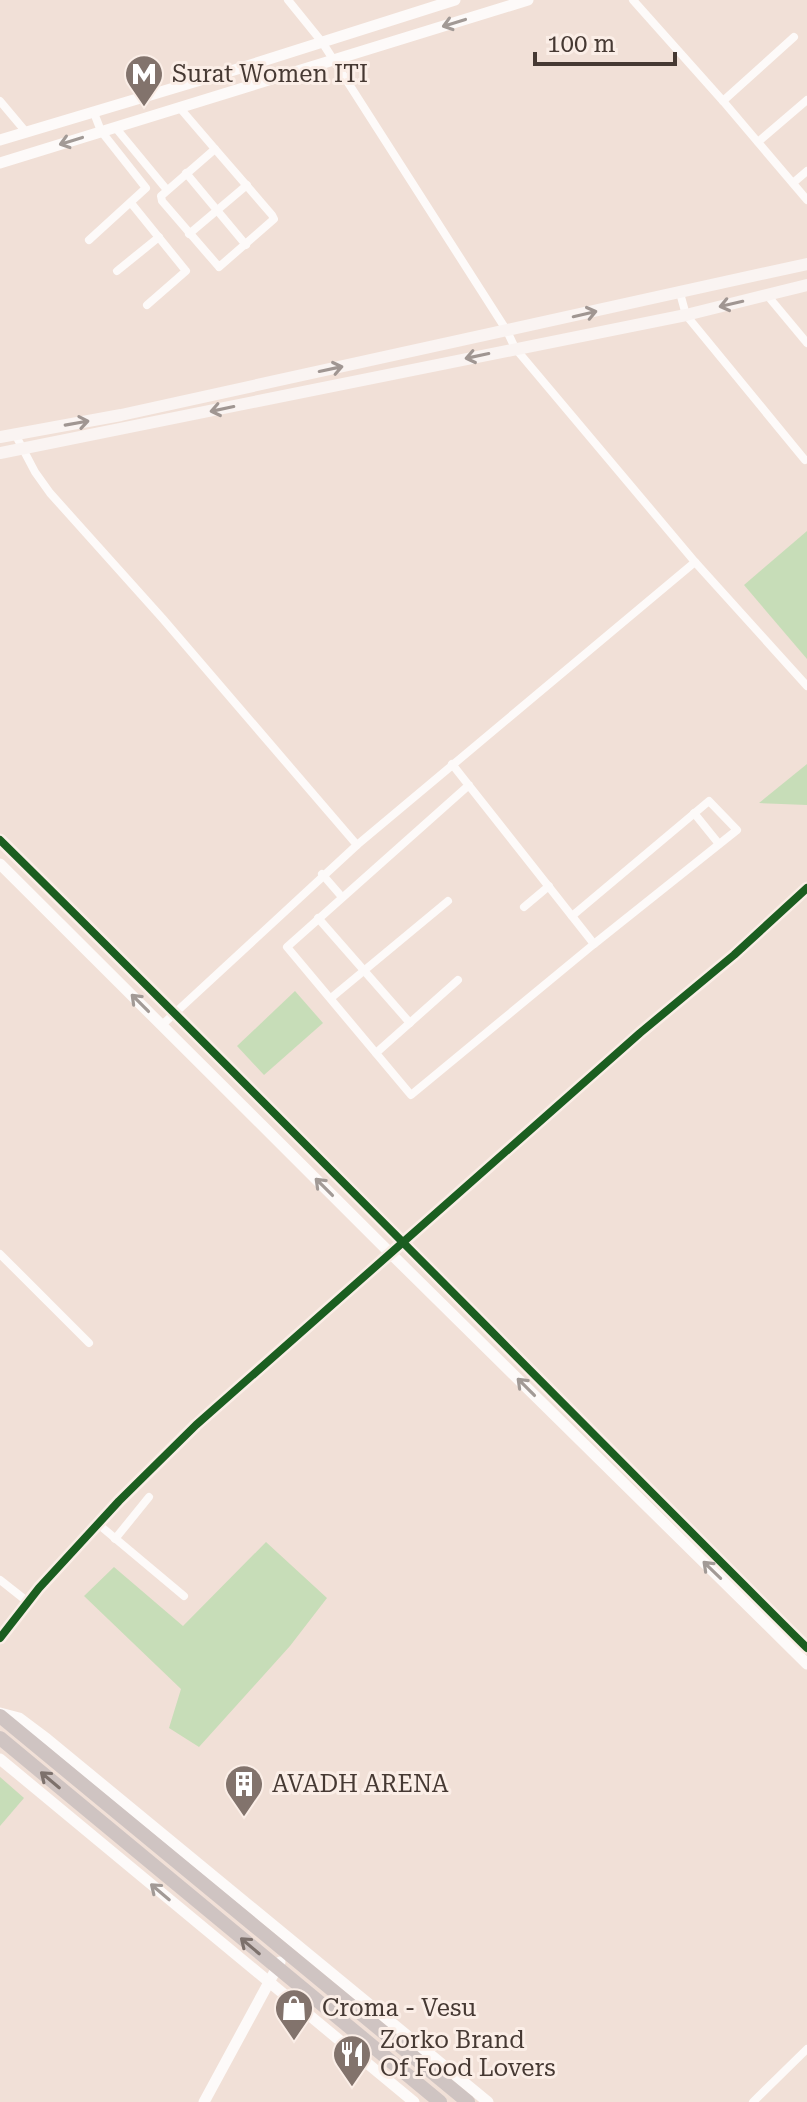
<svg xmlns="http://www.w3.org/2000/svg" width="807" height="2102" font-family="'Roboto Serif',serif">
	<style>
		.green { fill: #c7ddb8 }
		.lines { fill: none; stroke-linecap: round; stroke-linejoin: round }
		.minor { stroke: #fdfaf9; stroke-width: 8 }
		.tertiary { stroke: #fdfaf9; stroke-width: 11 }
		.secondary { stroke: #faf4f2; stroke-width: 12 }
		.primary { stroke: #cfc4c2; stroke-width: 14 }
		.cycleway-casing { stroke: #fbeee7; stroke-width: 13 }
		.cycleway { stroke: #1b5e20; stroke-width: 8 }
		.oneway { stroke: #a29a96 }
		.oneway2 { stroke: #a09692 }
		.oneway3 { stroke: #7d716c }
		.labels { text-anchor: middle; stroke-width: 6; stroke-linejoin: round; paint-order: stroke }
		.poi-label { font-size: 24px; fill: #463933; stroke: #fbeee7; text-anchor: start }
	</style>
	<rect width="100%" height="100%" fill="#f1e0d7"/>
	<g class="green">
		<path d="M807,531V659L744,585Z"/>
		<path d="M807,764V805L759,803Z"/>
		<path d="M295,991L323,1023L264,1075L237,1046Z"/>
		<path d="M266,1542L327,1598L290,1646L199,1747L169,1728L181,1689L84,1596L114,1567L183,1626Z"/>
		<path d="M0,1777L24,1798L0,1826Z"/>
	</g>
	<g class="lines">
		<g class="minor">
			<path d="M288,0L322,42L507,331L515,348L695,562L807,686"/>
			<path d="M633,0L723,101L807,200"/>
			<path d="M0,101L26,132"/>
			<path d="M723,101L794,37"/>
			<path d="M179,107L215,149"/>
			<path d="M115,127L167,190"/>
			<path d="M758,142L807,100"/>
			<path d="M215,149L272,215L274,219L219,267L162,201L161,196Z"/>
			<path d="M186,173L246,245"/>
			<path d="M793,183L807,171"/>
			<path d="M131,203L186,271L147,305"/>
			<path d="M189,234L247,185"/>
			<path d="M89,240L146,188L101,131L94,113"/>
			<path d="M117,271L159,237"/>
			<path d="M680,293L686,315L805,460"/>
			<path d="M767,295L807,343"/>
			<path d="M15,434L35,472L50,493L163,619L357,845"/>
			<path d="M452,764L463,778L594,944L411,1095L287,947L469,785"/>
			<path d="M694,813L719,844"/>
			<path d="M322,874L342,897"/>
			<path d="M524,907L549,886"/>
			<path d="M572,916L709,801L737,830L594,944"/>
			<path d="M318,918L410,1023"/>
			<path d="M331,998L448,901"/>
			<path d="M162,1025L357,845L695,562"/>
			<path d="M376,1053L458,980"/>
			<path d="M0,1254L89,1343"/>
			<path d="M98,1524L184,1596"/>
			<path d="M115,1539L149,1497"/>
			<path d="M0,1580L28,1602"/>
			<path d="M0,1638L39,1588L119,1501L196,1425L640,1033L734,955L807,888"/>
			<path d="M753,2102L807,2049"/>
		</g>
		<g class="tertiary">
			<path d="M0,140L244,67L455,0"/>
			<path d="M0,163L528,0"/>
			<path d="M0,840C271,1107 537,1379 807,1648"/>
			<path d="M0,864L379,1242L807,1664"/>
			<path d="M0,1713L19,1718L47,1739L488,2102"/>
			<path d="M0,1759L414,2102"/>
			<path d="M204,2102L280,1962"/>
		</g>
		<g class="secondary">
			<path d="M0,437L121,415L807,264"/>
			<path d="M0,453L686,315L807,285"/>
		</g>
		<g class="primary">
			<path d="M0,1716L468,2102"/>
			<path d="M0,1738L440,2102"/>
		</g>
		<defs>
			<g id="cycleway">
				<path d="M0,840C271,1107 537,1379 807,1648"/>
				<path d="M0,1638L39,1588L119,1501L196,1425L640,1033L734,955L807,888"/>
			</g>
		</defs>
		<use href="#cycleway" class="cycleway-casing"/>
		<use href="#cycleway" class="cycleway"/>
	</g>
	<defs><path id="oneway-shaft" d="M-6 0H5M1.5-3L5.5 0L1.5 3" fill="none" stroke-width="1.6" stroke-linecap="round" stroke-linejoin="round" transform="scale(2)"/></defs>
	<g class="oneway">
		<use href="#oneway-shaft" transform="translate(454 23) rotate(163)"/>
		<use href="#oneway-shaft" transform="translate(71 141) rotate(163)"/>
		<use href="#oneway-shaft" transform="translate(140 1003) rotate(-135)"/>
		<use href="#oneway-shaft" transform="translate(324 1187) rotate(-135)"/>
		<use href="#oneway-shaft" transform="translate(526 1387) rotate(-135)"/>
		<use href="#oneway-shaft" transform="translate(712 1570) rotate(-136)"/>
		<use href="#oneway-shaft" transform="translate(160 1892) rotate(-140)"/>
	</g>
	<g class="oneway2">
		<use href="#oneway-shaft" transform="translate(731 304) rotate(167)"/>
		<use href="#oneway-shaft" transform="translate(585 314) rotate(-13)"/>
		<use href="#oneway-shaft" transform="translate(477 356) rotate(168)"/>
		<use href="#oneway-shaft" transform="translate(331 369) rotate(-12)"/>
		<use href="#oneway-shaft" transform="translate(222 409) rotate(168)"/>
		<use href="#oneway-shaft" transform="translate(77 423) rotate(-10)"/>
	</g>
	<g class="oneway3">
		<use href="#oneway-shaft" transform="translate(50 1780) rotate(-140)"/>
		<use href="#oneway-shaft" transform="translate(250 1946) rotate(-140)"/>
	</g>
	<defs>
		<symbol id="metro-pin" viewBox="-11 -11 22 30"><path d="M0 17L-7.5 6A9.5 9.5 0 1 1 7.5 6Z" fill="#82736c" stroke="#fbeee7"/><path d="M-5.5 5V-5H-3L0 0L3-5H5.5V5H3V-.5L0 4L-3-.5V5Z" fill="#fff"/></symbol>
		<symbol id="building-pin" viewBox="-11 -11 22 30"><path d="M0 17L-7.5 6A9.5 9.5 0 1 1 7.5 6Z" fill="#82736c" stroke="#fbeee7"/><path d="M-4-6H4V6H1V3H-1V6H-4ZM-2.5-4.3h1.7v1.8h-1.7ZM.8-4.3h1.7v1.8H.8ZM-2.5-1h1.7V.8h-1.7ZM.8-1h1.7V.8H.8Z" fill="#fff"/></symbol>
		<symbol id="shop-pin" viewBox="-11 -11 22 30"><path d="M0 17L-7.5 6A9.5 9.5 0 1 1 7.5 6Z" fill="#82736c" stroke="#fbeee7"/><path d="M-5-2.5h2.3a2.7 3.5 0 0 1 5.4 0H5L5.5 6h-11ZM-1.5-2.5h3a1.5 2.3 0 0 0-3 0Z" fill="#fff"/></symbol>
		<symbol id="restaurant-pin" viewBox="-11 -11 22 30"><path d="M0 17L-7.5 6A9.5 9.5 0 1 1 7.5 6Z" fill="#82736c" stroke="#fbeee7"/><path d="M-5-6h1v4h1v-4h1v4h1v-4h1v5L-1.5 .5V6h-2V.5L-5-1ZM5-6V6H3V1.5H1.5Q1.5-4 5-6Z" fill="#fff"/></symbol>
	</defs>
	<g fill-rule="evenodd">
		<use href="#metro-pin" x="122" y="52" width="44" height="60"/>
		<use href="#building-pin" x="222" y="1762" width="44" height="60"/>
		<use href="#shop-pin" x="272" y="1986" width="44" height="60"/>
		<use href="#restaurant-pin" x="330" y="2032" width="44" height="60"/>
	</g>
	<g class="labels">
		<g class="poi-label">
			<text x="172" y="82">Surat Women ITI</text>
			<text x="272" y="1792">AVADH ARENA</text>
			<text x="322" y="2016">Croma - Vesu</text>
			<text x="380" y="2048">Zorko Brand<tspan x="380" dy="28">Of Food Lovers</tspan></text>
		</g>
	</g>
	<path d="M535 52v12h140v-12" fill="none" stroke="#463933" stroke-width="4"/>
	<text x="547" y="52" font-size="24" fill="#463933" stroke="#fbeee7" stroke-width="6" paint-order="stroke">100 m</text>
</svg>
